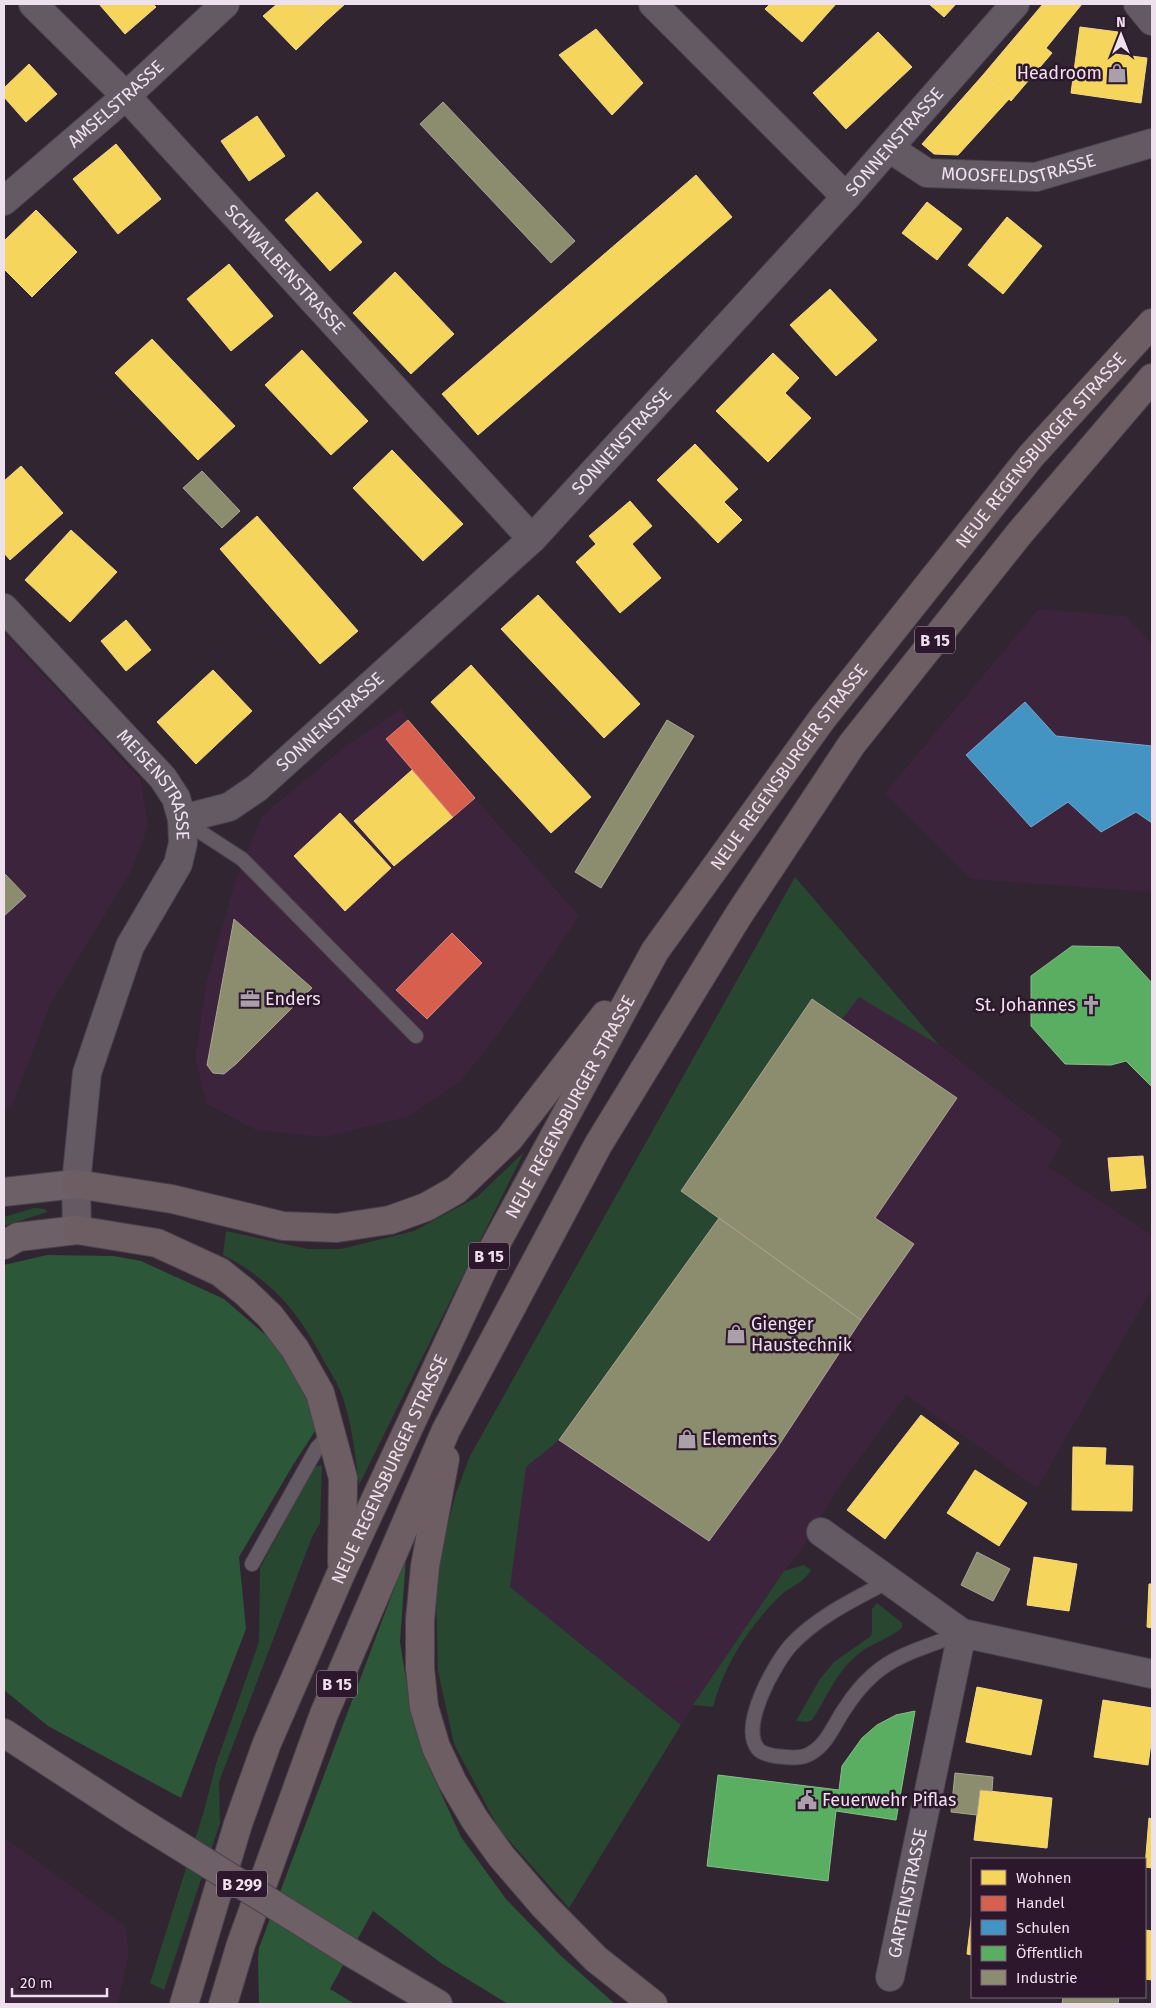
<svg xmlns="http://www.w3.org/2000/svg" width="1156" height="2008" font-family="'Fira Sans',sans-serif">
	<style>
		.built { fill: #3c243c }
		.green { fill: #284730 }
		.forest { fill: #2c5738 }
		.homes { fill: #f6d55c; stroke: #f4d888 }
		.shops { fill: #d6604d; stroke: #de867d }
		.schools { fill: #4393c3; stroke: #77aad0 }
		.public { fill: #5aae61; stroke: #87bd8b }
		.industry { fill: #8c8c6e; stroke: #aaa594 }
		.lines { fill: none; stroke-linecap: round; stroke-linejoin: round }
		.service-casing { stroke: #4b414b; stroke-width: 16 }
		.minor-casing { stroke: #4b414b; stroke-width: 30 }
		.primary-casing { stroke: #4b414b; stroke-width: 30 }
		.trunk-casing { stroke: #4b414b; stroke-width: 30 }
		.service { stroke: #635a63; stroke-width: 14 }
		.minor { stroke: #635a63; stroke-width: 28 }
		.primary { stroke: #6e6067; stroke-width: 28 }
		.trunk { stroke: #6d5e64; stroke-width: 28 }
		.primary-bridge-casing { stroke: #4b414b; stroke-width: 30; stroke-linecap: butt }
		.primary-bridge { stroke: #6e6067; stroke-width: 28 }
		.labels { text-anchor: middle; stroke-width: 5; stroke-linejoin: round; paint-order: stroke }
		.shield { fill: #2c172c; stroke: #b4a4b4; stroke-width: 1 }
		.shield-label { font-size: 16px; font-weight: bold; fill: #efe0ee }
		.poi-label { font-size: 18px; fill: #efe0ee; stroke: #2c172c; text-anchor: start }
		.street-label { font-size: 18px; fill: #efe0ee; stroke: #2c172c }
	</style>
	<rect width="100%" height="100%" fill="#312531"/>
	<g class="built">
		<path d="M1039,609L1126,616L1152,644V892L971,879L885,793Z"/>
		<path d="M4,633L141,780L148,826L132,870L51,1003L12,1106L4,1113Z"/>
		<path d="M401,709L408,720L475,798L579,916L511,1017L461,1081L407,1117L326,1137L256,1130L207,1104L195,1059L206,984L236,879L262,816L347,745Z"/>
		<path d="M813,898L939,1045L1063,1141L1048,1167L1152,1235V1289L1037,1488L906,1395L838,1488L801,1551L784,1571L681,1725L473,1567Z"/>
		<path d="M4,1837L125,1926L129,1952L118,2004H4Z"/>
	</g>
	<g class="green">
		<path d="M795,877L939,1045L859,997L842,1019L812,999L681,1191L719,1218L559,1440L526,1467L510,1587L681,1725L569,1908L499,1829L454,1744L438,1671L436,1599L442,1546L456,1493L470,1456Z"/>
		<path d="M524,1152L359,1485C355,1455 352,1423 342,1395C338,1383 330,1372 324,1361C298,1311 273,1281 223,1255L226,1231L308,1249H341L414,1231L477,1197Z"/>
		<path d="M34,1208L45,1209L47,1212L4,1226V1217Z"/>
		<path d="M322,1465L320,1523L312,1537L219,1782L220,1823L164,1990L150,1983L204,1811L216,1764L259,1642L260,1568L314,1467Z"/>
		<path d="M804,1565L811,1570C805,1582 789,1587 780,1596C749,1626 724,1665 713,1707L693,1705L784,1571Z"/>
		<path d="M877,1603L902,1623V1628C889,1639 869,1644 856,1656C835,1674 827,1698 812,1720L807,1722L796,1721L820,1679L834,1662L871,1636L872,1632V1609Z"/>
	</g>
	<g class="forest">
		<path d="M47,1255L114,1256L141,1261L224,1299L277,1345L302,1386L317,1428L293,1465L239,1557L246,1629L181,1798L48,1726L4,1690V1265Z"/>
		<path d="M406,1557L400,1642L413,1722L423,1754L461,1837L506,1899L560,1955L615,2004H508L441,1963L373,1911L330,1989L355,2004H259L258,1959L259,1948Z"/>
	</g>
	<g class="homes">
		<path d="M99,4H153L156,7L125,34Z"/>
		<path d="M277,4H306L324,23L296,50L263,16Z"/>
		<path d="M306,4H345L324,23Z"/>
		<path d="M770,4H836L802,42L765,9Z"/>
		<path d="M929,4H956L944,17Z"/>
		<path d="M1043,4H1082L1046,48L1052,53L1011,101L983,75Z"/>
		<path d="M1080,27L1118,32L1115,54L1147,58L1141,103L1071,93Z"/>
		<path d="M596,29L643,83L612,115L559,55Z"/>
		<path d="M878,32L912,67L846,129L813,93Z"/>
		<path d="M29,64L57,94L26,122L4,97V88Z"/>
		<path d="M983,75L1010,98L958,155L934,154L922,144Z"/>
		<path d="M257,116L285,156L249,181L221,141Z"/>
		<path d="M116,144L161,199L118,234L73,179Z"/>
		<path d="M696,175L732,217L478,435L442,394Z"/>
		<path d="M317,192L362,242L330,271L285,220Z"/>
		<path d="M927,202L962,229L937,260L902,233Z"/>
		<path d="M36,210L77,252L32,297L4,269V241Z"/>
		<path d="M1007,217L1042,246L1003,294L968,265Z"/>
		<path d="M229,264L273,316L231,351L187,299Z"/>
		<path d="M395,272L454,334L411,374L353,313Z"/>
		<path d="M830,289L877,340L836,376L790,325Z"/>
		<path d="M152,339L235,426L198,460L115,373Z"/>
		<path d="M302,350L368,421L331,455L265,385Z"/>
		<path d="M773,353L799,378L785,393L811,418L768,462L716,411Z"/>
		<path d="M695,444L738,489L724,502L742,520L718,543L657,480Z"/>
		<path d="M392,450L463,524L423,561L353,488Z"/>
		<path d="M21,466L63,513L10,560L4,553V481Z"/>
		<path d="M630,501L652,526L632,544L661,578L620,613L576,562L596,544L589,536Z"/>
		<path d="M257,516L358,631L320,664L220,549Z"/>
		<path d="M71,530L117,572L70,622L25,580Z"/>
		<path d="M538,595L640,704L604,738L501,629Z"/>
		<path d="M126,620L151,650L126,671L101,641Z"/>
		<path d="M471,665L591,797L551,833L431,702Z"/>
		<path d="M213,670L252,711L196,764L157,722Z"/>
		<path d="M412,770L453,817L394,866L354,821Z"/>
		<path d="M340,813L391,868L345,911L294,856Z"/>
		<path d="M1143,1156L1146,1188L1111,1191L1108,1158Z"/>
		<path d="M921,1415L959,1443L885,1539L847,1510Z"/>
		<path d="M1073,1447L1106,1448L1105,1465L1133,1466L1132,1511L1072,1510Z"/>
		<path d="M975,1470L1027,1503L999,1546L947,1513Z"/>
		<path d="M1034,1557L1077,1564L1069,1611L1027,1605Z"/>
		<path d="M1149,1584H1152V1628L1147,1627Z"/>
		<path d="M977,1687L1042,1700L1031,1755L966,1742Z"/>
		<path d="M1103,1700L1152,1708V1736L1148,1765L1094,1757Z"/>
		<path d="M980,1790L1052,1798L1047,1848L974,1840Z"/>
		<path d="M1149,1818L1152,1819V1868L1145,1867Z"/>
		<path d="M972,1912V1955L967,1954Z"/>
		<path d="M1145,1930L1152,1931V1980L1145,1979Z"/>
	</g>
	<g class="shops">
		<path d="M408,720L475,798L453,817L386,739Z"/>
		<path d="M452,933L482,963L427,1019L396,990Z"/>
	</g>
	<path class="schools" d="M1025,702L1056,736L1152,746V823L1136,812L1101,832L1068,802L1031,827L966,755Z"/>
	<g class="public">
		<path d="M1072,946L1119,947L1152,983V1087L1126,1061L1111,1065L1065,1064L1031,1026V976Z"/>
		<path d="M915,1711L896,1820L836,1811L828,1881L707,1866L718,1775L839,1790L842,1766L862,1738L877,1725L896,1715Z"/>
	</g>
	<g class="industry">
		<path d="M443,102L575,241L551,263L420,124Z"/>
		<path d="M202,471L240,511L222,528L183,488Z"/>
		<path d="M667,720L694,736L601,888L575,872Z"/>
		<path d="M4,873L26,896L4,916Z"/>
		<path d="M234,919L312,988L236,1064L224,1074L213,1073L207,1065Z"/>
		<path d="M812,999L957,1098L875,1218L914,1244L861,1320L681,1191Z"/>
		<path d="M719,1218L861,1320L777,1448L709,1541L559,1440Z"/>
		<path d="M977,1552L1010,1569L993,1601L961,1585Z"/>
		<path d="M955,1773L993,1777L992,1791L980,1790L977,1815L951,1812Z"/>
		<path d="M1063,1997H1119L1118,2004H1062Z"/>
	</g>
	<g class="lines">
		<defs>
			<g id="service">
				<path d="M182,820L242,859L416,1036"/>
				<path d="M252,1564L317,1448L331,1433"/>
				<path d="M889,1581C855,1599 818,1616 791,1645C775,1663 739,1726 758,1749C762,1754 770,1755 775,1756C785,1757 796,1759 805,1756C827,1748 834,1723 846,1707C853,1696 863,1684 873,1675C897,1653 933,1645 962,1633"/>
			</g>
			<g id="minor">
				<path id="s1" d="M33,4L126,96L532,539"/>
				<path d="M653,4L846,197"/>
				<path d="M1138,4L1152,21"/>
				<path id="s2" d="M889,148L927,173L1036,177L1152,143"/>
				<path id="s3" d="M4,201L126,96L225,4"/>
				<path id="s4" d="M4,608L163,778L176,798L182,819L183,843L178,864L130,946L87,1073L76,1184L77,1230"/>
				<path id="s5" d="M182,819L229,807L257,788L532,539L846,197L1015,4"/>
				<path d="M821,1532L962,1633L1152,1674"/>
				<path id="s6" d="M890,1977L962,1633"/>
			</g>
			<g id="primary">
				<path d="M4,1192L76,1184"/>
				<path d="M4,1245L18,1237L77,1230"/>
				<path d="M4,1733L133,1817"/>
				<path d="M350,1952L438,2004"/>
			</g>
			<g id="trunk">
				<path d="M76,1184L172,1199L283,1226L337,1228L390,1220L426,1207L456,1190L509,1139L605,1015"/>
				<path d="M77,1230L157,1243L220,1272L245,1292L270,1316L295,1349L320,1393L343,1478L342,1562"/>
				<path d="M445,1459L425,1566L420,1620V1668L424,1707L436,1747L452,1781L475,1820L501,1856L544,1906L596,1959L653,2004"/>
				<path id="s7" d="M184,2004L238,1824L267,1743L342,1571L486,1262L655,951L822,719L1031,456L1152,323"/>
				<path d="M223,2004L241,1944L324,1714L446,1430L598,1145L738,916L852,744L1019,534L1152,378"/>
			</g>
		</defs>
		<use href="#service" class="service-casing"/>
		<use href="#minor" class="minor-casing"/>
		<use href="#primary" class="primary-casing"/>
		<use href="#trunk" class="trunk-casing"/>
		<use href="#service" class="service"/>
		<use href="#minor" class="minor"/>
		<use href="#primary" class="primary"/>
		<use href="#trunk" class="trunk"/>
		<defs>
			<path id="primary-bridge" d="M133,1817L350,1952"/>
		</defs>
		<use href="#primary-bridge" class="primary-bridge-casing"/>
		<use href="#primary-bridge" class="primary-bridge"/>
	</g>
	<defs>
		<symbol id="shop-bare" viewBox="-9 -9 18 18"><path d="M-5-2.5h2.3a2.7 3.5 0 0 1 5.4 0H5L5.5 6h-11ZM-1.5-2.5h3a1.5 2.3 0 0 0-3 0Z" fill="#ac9fac" stroke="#2c172c" stroke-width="2.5" paint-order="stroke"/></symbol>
		<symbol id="office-bare" viewBox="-9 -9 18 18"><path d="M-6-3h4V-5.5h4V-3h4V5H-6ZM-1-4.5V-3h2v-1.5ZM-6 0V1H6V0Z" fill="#ac9fac" stroke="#2c172c" stroke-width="2.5" paint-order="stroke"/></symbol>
		<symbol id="church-bare" viewBox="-9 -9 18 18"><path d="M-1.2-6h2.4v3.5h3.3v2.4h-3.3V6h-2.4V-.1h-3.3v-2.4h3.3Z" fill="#ac9fac" stroke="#2c172c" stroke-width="2.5" paint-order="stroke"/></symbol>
		<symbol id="civic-bare" viewBox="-9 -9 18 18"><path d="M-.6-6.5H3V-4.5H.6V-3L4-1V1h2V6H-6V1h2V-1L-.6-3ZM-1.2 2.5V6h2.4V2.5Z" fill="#ac9fac" stroke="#2c172c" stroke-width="2.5" paint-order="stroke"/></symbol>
	</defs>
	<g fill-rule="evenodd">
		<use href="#shop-bare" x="1103" y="59" width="28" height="28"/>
		<use href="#office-bare" x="236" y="985" width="28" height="28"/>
		<use href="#church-bare" x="1077" y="991" width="28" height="28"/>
		<use href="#shop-bare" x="722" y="1320" width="28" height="28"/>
		<use href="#shop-bare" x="673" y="1425" width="28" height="28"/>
		<use href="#civic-bare" x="793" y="1786" width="28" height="28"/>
	</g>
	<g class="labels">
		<g class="shield">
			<rect x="915" y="626.5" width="40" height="27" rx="4"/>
			<rect x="469" y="1242.5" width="40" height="27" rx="4"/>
			<rect x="317" y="1670.5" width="40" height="27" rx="4"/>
			<rect x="217" y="1870.5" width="50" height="27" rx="4"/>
		</g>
		<g class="shield-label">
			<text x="935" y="646">B 15</text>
			<text x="489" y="1262">B 15</text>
			<text x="337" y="1690">B 15</text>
			<text x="242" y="1890">B 299</text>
		</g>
		<g class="poi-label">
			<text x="1102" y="79" text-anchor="end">Headroom</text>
			<text x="265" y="1005">Enders</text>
			<text x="1076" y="1011" text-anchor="end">St. Johannes</text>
			<text x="751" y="1330">Gienger<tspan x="751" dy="21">Haustechnik</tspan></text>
			<text x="702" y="1445">Elements</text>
			<text x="822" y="1806">Feuerwehr Piflas</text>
		</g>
		<g class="street-label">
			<text dy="6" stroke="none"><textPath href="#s3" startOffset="148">AMSELSTRASSE</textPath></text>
			<text dy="6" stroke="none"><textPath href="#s5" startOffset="991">SONNENSTRASSE</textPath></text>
			<text dy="6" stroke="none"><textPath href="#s2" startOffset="138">MOOSFELDSTRASSE</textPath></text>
			<text dy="6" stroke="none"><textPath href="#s1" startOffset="366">SCHWALBENSTRASSE</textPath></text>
			<text dy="6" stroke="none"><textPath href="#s5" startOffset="586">SONNENSTRASSE</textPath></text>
			<text dy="6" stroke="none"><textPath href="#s7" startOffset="1789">NEUE REGENSBURGER STRASSE</textPath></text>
			<text dy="6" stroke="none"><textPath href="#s5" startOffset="181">SONNENSTRASSE</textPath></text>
			<text dy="6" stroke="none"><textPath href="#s7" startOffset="1384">NEUE REGENSBURGER STRASSE</textPath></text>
			<text dy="6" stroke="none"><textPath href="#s4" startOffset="235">MEISENSTRASSE</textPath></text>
			<text dy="6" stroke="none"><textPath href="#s7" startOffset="979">NEUE REGENSBURGER STRASSE</textPath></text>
			<text dy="6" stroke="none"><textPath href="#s7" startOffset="574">NEUE REGENSBURGER STRASSE</textPath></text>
			<text dy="6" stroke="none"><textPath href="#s6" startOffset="86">GARTENSTRASSE</textPath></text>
		</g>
	</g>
	<rect width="1156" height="2008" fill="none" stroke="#efe0ee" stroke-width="10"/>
	<rect x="971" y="1858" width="175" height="140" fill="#2c172c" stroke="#7a677a"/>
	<rect x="981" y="1870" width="25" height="15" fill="#f6d55c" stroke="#7a677a"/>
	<text x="1016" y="1883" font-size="15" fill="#efe0ee">Wohnen</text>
	<rect x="981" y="1896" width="25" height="15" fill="#d6604d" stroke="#7a677a"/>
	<text x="1016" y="1908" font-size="15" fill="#efe0ee">Handel</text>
	<rect x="981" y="1920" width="25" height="15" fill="#4393c3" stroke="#7a677a"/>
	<text x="1016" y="1933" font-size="15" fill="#efe0ee">Schulen</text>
	<rect x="981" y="1946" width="25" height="15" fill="#5aae61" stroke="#7a677a"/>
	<text x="1016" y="1958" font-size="15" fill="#efe0ee">Öffentlich</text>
	<rect x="981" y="1970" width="25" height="15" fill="#8c8c6e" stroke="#7a677a"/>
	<text x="1016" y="1983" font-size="15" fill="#efe0ee">Industrie</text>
	<g transform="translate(1121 35)" stroke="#2c172c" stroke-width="4" paint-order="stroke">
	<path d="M0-4L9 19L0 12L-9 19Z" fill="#efe0ee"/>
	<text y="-8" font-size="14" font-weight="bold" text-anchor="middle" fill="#efe0ee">N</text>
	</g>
	<path d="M12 1988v8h95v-8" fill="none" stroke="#efe0ee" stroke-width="2.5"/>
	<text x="20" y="1988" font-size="15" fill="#efe0ee" stroke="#2c172c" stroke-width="4" paint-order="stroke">20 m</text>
</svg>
